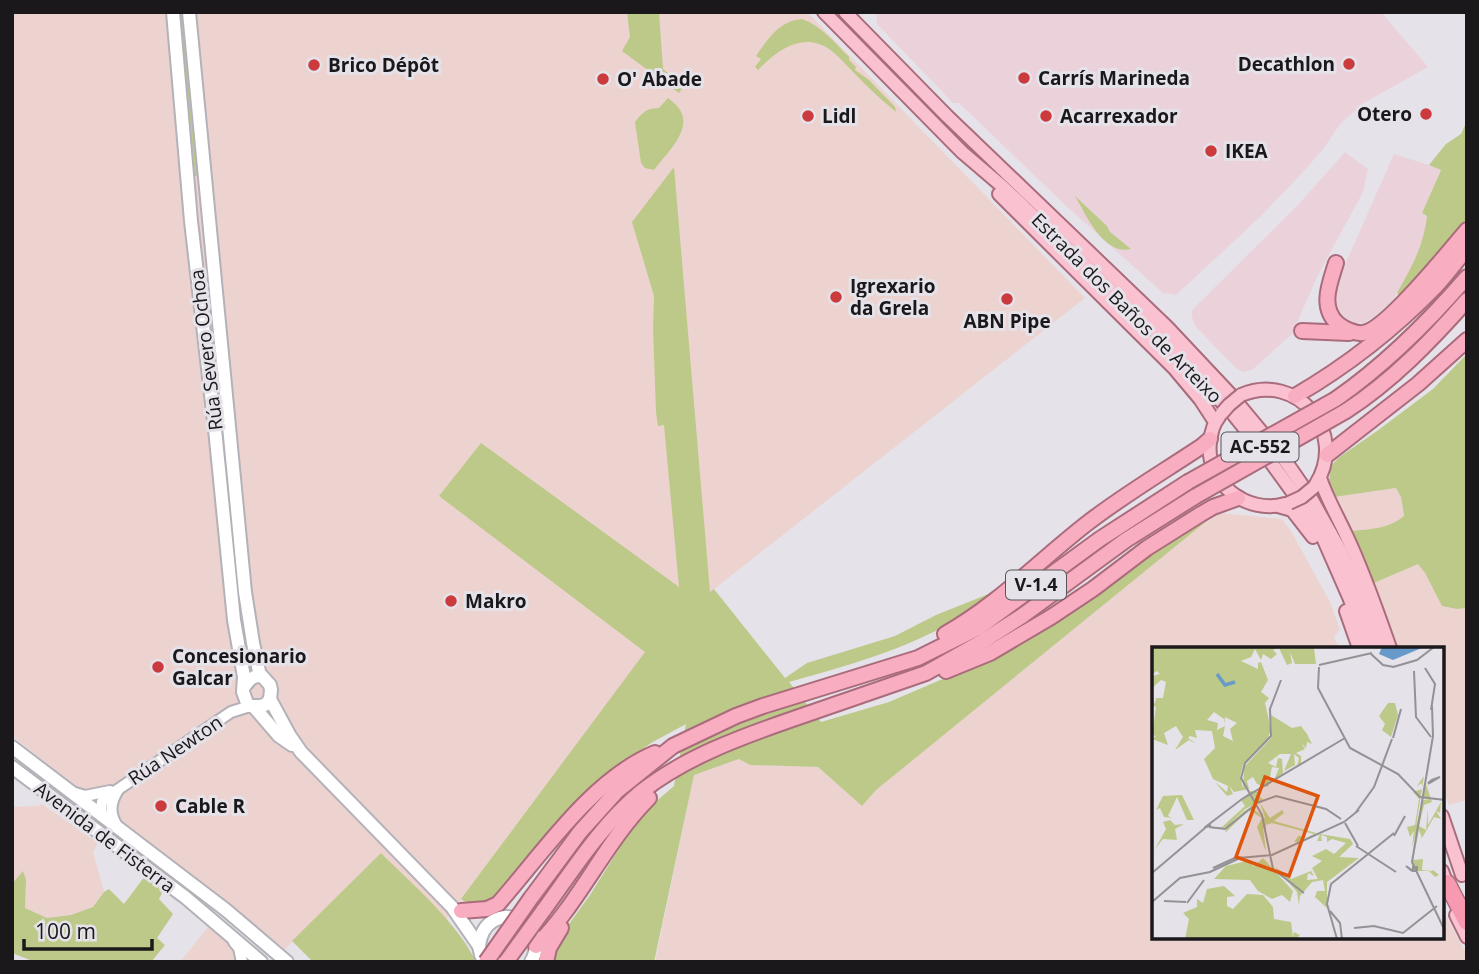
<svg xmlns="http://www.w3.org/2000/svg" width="1479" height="974" font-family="'Open Sans',sans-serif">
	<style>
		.commercial { fill: #ebd2da }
		.industrial { fill: #edd3cf }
		.green { fill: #bdc988 }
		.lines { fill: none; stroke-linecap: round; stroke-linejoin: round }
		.tertiary-casing { stroke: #b4b1b8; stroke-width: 14 }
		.secondary-casing { stroke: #b4b1b8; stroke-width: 16 }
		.primary-casing { stroke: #aa6c7c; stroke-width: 16 }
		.trunk-casing { stroke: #aa6c7c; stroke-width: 18 }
		.motorway-casing { stroke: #aa6c7c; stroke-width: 19 }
		.tertiary { stroke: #fff; stroke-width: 10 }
		.secondary { stroke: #fff; stroke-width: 12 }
		.primary { stroke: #fac2d0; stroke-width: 12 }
		.trunk { stroke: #f8aec0; stroke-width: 14 }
		.motorway { stroke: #f79ab1; stroke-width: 16 }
		.primary-bridge-casing { stroke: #aa6c7c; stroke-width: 16; stroke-linecap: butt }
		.trunk-bridge-casing { stroke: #aa6c7c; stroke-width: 18; stroke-linecap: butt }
		.primary-bridge { stroke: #fac2d0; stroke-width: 12 }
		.trunk-bridge { stroke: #f8aec0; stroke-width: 14 }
		.poi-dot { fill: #cb3b3e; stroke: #e5e2e9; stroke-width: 2.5 }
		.labels { text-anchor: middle; stroke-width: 6; stroke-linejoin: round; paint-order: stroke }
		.shield { fill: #e5e2e9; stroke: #575559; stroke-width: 2 }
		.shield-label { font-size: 18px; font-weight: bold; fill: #1a181b }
		.poi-label { font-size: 19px; font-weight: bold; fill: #1a181b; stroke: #e5e2e9; text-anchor: start }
		.street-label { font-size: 19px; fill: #1a181b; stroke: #e5e2e9 }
		.inset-river { fill: none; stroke: #6799c9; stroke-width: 3.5 }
		.inset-road { fill: none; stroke: #949197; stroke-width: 2 }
		.view { fill: #de560d; fill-opacity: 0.15; stroke: #de560d; stroke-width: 3.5 }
		.inset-edge { fill: none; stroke: #1a181b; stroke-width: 3.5 }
	</style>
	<rect width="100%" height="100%" fill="#e5e2e9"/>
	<g class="commercial">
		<path d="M876,12H1381L1428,67L1362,104L1340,124L1324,148L1304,171L1261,216L1176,295L1163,293L1064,204L959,103H953L877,24Z"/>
		<path d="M1345,152L1368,169L1363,192L1317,277L1292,334L1252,370L1244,372L1237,369L1195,326L1192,317V310L1298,205Z"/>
		<path d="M1394,154L1441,169L1422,213L1427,216L1424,237L1416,259L1393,300L1374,317L1363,323H1353L1346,319L1336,305V285Z"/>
	</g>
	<g class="industrial">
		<path d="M12,12H807L1085,298L714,589L646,652L447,919L381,853L285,949L12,736Z"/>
		<path d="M1396,488L1401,497L1404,516L1395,524L1376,529L1351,531L1334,497Z"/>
		<path d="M1219,511L1221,513L1282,519L1291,531L1329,600L1340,629L1334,637L1339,648H1154V937H1442V909L1467,955V962H655L694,775L739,759L750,765L818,767L862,806L875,790Z"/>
		<path d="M1418,564L1425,573L1442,606L1457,609L1467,608V800L1449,805L1442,787V648H1396L1374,583Z"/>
		<path d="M42,804L98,843L93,852L104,892L93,907L71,915L47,918L25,908L26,880L23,872L12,884V807L38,806Z"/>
		<path d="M210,925L251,962H180Z"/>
	</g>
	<g class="green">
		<path d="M178,12H183L198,164V176H195Z"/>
		<path d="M627,12H659L663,69L684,86L679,93L622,51L630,37Z"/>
		<path d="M802,19C822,26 835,43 849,57V60L856,67L855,70L869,80L895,107L896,112C882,100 868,88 856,75C847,66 839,56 829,49C803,31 776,51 758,70L755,67L761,59L756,56C768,39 779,21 802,19Z"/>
		<path d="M668,98C672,101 677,105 680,110C693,130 665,155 654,170L645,168L641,163L635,122C643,112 647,108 659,108Z"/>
		<path d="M1467,121V220L1401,298L1397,293C1412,266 1423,248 1427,216L1422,213L1441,170L1429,165L1446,144L1461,134Z"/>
		<path d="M674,167L710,592L714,589L785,678L807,663L895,636L936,615L991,593C977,604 963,616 947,625C897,652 843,667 789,682L821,722L889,702L987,660L1132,567L1162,546L1219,511L876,790L862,806L818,767L750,765L739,759L694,775L654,962H550L556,942L590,895L635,823L646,810L674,786L686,724L651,743L626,761L493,900C481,903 472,907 461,899L645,652L439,496L481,443L679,587L664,425L658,426L656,412L653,328L654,296L632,222Z"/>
		<path d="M1075,196L1107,226L1110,232L1131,249C1104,256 1086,215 1075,196Z"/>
		<path d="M214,330L245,635H241L209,331Z"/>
		<path d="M1467,354V608L1457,609L1442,606L1425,573L1418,564L1374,583L1351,531C1370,529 1389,529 1404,516L1401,497L1396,488L1334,497L1329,480L1330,473L1332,465L1338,458L1377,431L1433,389Z"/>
		<path d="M381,853C412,884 458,923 476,962H313L292,941Z"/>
		<path d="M23,871L26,880L25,908L47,918L71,915L93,907L104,892L109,889L124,904L145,876L163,891L159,899L173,914L157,938L165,945L151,962H35L36,960H30L12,953V884Z"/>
	</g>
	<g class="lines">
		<defs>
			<g id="tertiary">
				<path d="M75,793L85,796L110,791"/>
				<path d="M102,816L101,808L102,802L107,797L231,712L250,706"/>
				<path d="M117,826C109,813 110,803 118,790"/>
				<path d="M234,942L239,948L242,962"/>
			</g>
			<g id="secondary">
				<path d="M173,12L191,221L215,429L234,620L244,677L243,692L247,703L250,706H260L265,705L270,699L271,690L270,685L262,676C253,675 249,680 244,687"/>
				<path d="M189,12L245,592L253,643L260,676"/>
				<path d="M270,699L290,736L301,752L452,907L479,946L481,955L485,962"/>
				<path d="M254,707L279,736L292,745"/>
				<path d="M12,747L226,910L287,962"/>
				<path d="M12,767L185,897L261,962"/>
				<path d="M479,946C485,895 555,919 531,962"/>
			</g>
			<g id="primary">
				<path d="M824,12L962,152L1003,187L1160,336L1233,414L1262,450L1302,505L1324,540L1349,597L1368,648"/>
				<path d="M845,12L947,116L1167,327L1230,394L1260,430L1284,459L1311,498L1341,552L1365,608L1379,648"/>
				<path d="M999,194L1174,368L1200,399L1215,422"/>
				<path d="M1241,395C1298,371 1348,433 1316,484"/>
				<path d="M1219,417C1213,424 1211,433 1210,442C1205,483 1247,515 1285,504"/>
				<path d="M1320,478C1327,499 1338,517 1347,537C1364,573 1377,611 1390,648"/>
				<path d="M1278,506L1292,510L1313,537"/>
				<path d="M1346,611L1359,648"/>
				<path d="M1442,816L1462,875"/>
				<path d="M1442,871L1449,891"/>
				<path d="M1456,915L1467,937"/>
			</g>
			<g id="trunk">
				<path d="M1336,263C1330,283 1319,307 1338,324C1344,329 1355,334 1363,333C1386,330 1450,250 1467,230"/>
				<path d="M1302,331L1349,333"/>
				<path d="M1295,396C1347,366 1394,329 1436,286C1447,274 1457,261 1467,248"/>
				<path d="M1336,399C1385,365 1428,322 1467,277"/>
				<path d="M1346,411C1392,381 1431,341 1467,300"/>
				<path d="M1327,455L1418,384L1467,340"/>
				<path d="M945,634C997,605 1039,561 1085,525C1122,496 1163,472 1202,446L1210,439"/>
				<path d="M946,671L990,653L1051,617L1093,589L1147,548L1201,514L1213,507L1238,498"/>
				<path d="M531,898L580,832L617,791L673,746L736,716L763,706L918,658L978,628L1100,539L1188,482"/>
				<path d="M461,911L487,909L498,904C543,853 591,780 655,753"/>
				<path d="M543,911C573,870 601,825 641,792C684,758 738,738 790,720C835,704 881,689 926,673L983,641L1022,616L1126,540L1196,496"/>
				<path d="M536,946C580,902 605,842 649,798"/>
				<path d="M546,962L549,948L561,928"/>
			</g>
			<path id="motorway" d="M1447,883L1467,922"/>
		</defs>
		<use href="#tertiary" class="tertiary-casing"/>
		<use href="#secondary" class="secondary-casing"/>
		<use href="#primary" class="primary-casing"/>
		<use href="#trunk" class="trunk-casing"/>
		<use href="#motorway" class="motorway-casing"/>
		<use href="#tertiary" class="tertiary"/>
		<use href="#secondary" class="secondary"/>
		<use href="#primary" class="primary"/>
		<use href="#trunk" class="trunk"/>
		<use href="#motorway" class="motorway"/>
		<defs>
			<g id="primary-bridge">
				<path d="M1222,413L1229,405L1241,395"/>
				<path d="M1289,503L1302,497L1314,487"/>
			</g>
			<g id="trunk-bridge">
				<path d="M1188,482L1336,399"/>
				<path d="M1196,496L1346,411"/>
				<path d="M486,962L531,898"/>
				<path d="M506,962L543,911"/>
			</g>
		</defs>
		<use href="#primary-bridge" class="primary-bridge-casing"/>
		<use href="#trunk-bridge" class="trunk-bridge-casing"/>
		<use href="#primary-bridge" class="primary-bridge"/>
		<use href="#trunk-bridge" class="trunk-bridge"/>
	</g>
	<g class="poi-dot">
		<circle cx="1349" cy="64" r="7"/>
		<circle cx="314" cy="65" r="7"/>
		<circle cx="1024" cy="78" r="7"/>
		<circle cx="603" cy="79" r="7"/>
		<circle cx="1426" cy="114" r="7"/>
		<circle cx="808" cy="116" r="7"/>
		<circle cx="1046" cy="116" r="7"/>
		<circle cx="1211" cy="151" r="7"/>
		<circle cx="836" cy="297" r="7"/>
		<circle cx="1007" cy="299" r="7"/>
		<circle cx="451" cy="601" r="7"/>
		<circle cx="158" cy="667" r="7"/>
		<circle cx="161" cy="806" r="7"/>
	</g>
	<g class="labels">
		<g class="shield">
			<rect x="1221.5" y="432.5" width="77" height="29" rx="5"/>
			<rect x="1006" y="570.5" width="60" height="29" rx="5"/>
		</g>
		<g class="shield-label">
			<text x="1260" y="453">AC-552</text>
			<text x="1036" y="591">V-1.4</text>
		</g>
		<g class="poi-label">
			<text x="1335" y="71" text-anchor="end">Decathlon</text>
			<text x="328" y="72">Brico Dépôt</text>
			<text x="1038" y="85">Carrís Marineda</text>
			<text x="617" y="86">O' Abade</text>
			<text x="1412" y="121" text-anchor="end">Otero</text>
			<text x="822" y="123">Lidl</text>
			<text x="1060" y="123">Acarrexador</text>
			<text x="1225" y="158">IKEA</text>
			<text x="850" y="293">Igrexario<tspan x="850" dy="22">da Grela</tspan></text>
			<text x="1007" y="328" text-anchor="middle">ABN Pipe</text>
			<text x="465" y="608">Makro</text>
			<text x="172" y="663">Concesionario<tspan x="172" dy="22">Galcar</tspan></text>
			<text x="175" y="813">Cable R</text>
		</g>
		<g class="street-label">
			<text transform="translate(1127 308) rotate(45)" y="7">Estrada dos Baños de Arteixo</text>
			<text transform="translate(206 350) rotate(-97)" y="7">Rúa Severo Ochoa</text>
			<text transform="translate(175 750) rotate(-34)" y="7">Rúa Newton</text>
			<text transform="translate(105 837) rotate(37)" y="7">Avenida de Fisterra</text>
		</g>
	</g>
	<g transform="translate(1152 647)">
		<rect width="292" height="292" fill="#e5e2e9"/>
		<path d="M0,0L162,1L164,17H143L138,5L140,16L135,18L127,1L121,3L125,7L119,12L111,7L109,13L103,2L99,10L89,14L106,22V16L109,15L116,33L109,45L117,51L113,56L119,82L115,94L91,118L88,129L91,141L92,120L120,90L119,68L140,81L149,79L155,87L160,97L155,95L154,101L149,96L153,102L144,106L149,109V117L145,120L147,111L142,107L143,118L132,124L139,107H128L116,116L124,120L126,111L130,112L131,126L126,132L122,133L127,121L120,120L116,140L105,137L101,130L95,134L97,142L82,145L77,139L81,147L75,149L63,135L75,145L76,139L61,132L52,112L63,101L60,84L43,83L45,91L38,89L36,91L45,97L37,93L23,103L31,90L24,79L12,86L16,98L0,92L4,89L0,88L4,60L0,58V51L3,57L4,51H11L14,35L9,33L0,41V29L8,27L5,24L0,27ZM62,65L72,72V78L73,70L85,76L78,82L81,94L71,89L73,79L65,83L66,76L55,73ZM236,56H243L246,68L239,90L230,83L233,77L227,69ZM272,129L264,179L271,153L278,152L271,151L274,137L280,155L272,158L267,179L274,183L276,162V178L289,155L288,166L284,164L289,172L282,170L270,191L267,183L261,213L271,212L270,223L280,224L292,213L281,223L287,228L283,230L277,224H262L260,215L265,183L260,200L262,184L258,190L255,180L263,178L267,152L261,145L270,142V136L265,139ZM99,144L109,145L105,148L112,153L93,162L76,179L92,164L99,160L113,171L108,156L118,171L130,163L132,166L122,174L164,186L163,187L169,185L146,195H142L147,188L152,192L162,187L120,176L114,178V191L111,179L114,205L105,180L110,171L97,163L73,186L75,180L68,182H62L60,181L70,180L93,159L89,153ZM30,148L42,173H35L25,150L16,169L20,171L12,170L8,161L4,163L11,149ZM18,173L23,178L32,177L23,182L25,193L11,192L3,202L14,182L11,175ZM168,187L198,192L201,197L187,210L207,211L175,235V261L163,250L165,244H173L171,233L160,235L148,249L147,258L145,245L122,219L139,232L159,224L162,229L156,226L155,233L166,232L160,221L170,214L160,209L174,202L182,207L194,196L180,192L175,195V190L169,188L170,194H165ZM111,211L141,244L138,255L130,248L120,252L106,244L98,233L62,232L74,219L95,214L102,219ZM72,239L83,249L75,250V259L81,262L95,247L111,248L121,260L122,272L139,275L141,290L142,285L148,288L144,292H33L37,272L31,266L45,260V252L51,256L55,242Z" fill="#bdc988" fill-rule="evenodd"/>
		<path d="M230,0H272L241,13L227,7Z" fill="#6799c9"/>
		<path class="inset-river" d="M65,27L73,38L83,35"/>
		<path class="inset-road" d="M218,6L231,18L242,20M167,18L220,6M167,20L166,41L198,101L246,127L268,150L293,153M241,20L265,13L282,0M273,21L283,37L279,63M262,24L264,70L279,90M129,33L118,62L119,89L93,116L89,131L110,168L121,222L152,246M280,59L281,89L260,215L293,284M241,91L249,62M276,136L280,133L288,130L276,137M105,156L124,149L174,162L189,172M204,165L222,140L240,92M193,176L206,199M59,178L52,181L90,152L193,91M57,180L73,182L103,158M242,189L253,169M204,199L244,225M87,211L120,208L192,175L207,163M61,221L85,210M260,224L254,219L261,224H263L265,223V220H261V224H262M0,226L53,181M12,254L34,255M0,255L28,231L58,225L90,210M35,256L52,233M178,264L188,276L190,292M202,281L222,279L251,286L285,259M185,292L175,257L179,237L242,186"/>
		<path class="view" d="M113,130L166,149L137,229L84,210Z"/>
		<rect width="292" height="292" class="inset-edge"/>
	</g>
	<rect width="1479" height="974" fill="none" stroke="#1a181b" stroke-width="28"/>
	<path d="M24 939v10h128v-10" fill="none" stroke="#1a181b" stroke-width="3.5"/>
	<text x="35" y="939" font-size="21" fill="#1a181b" stroke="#e5e2e9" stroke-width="5" paint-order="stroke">100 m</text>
</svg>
